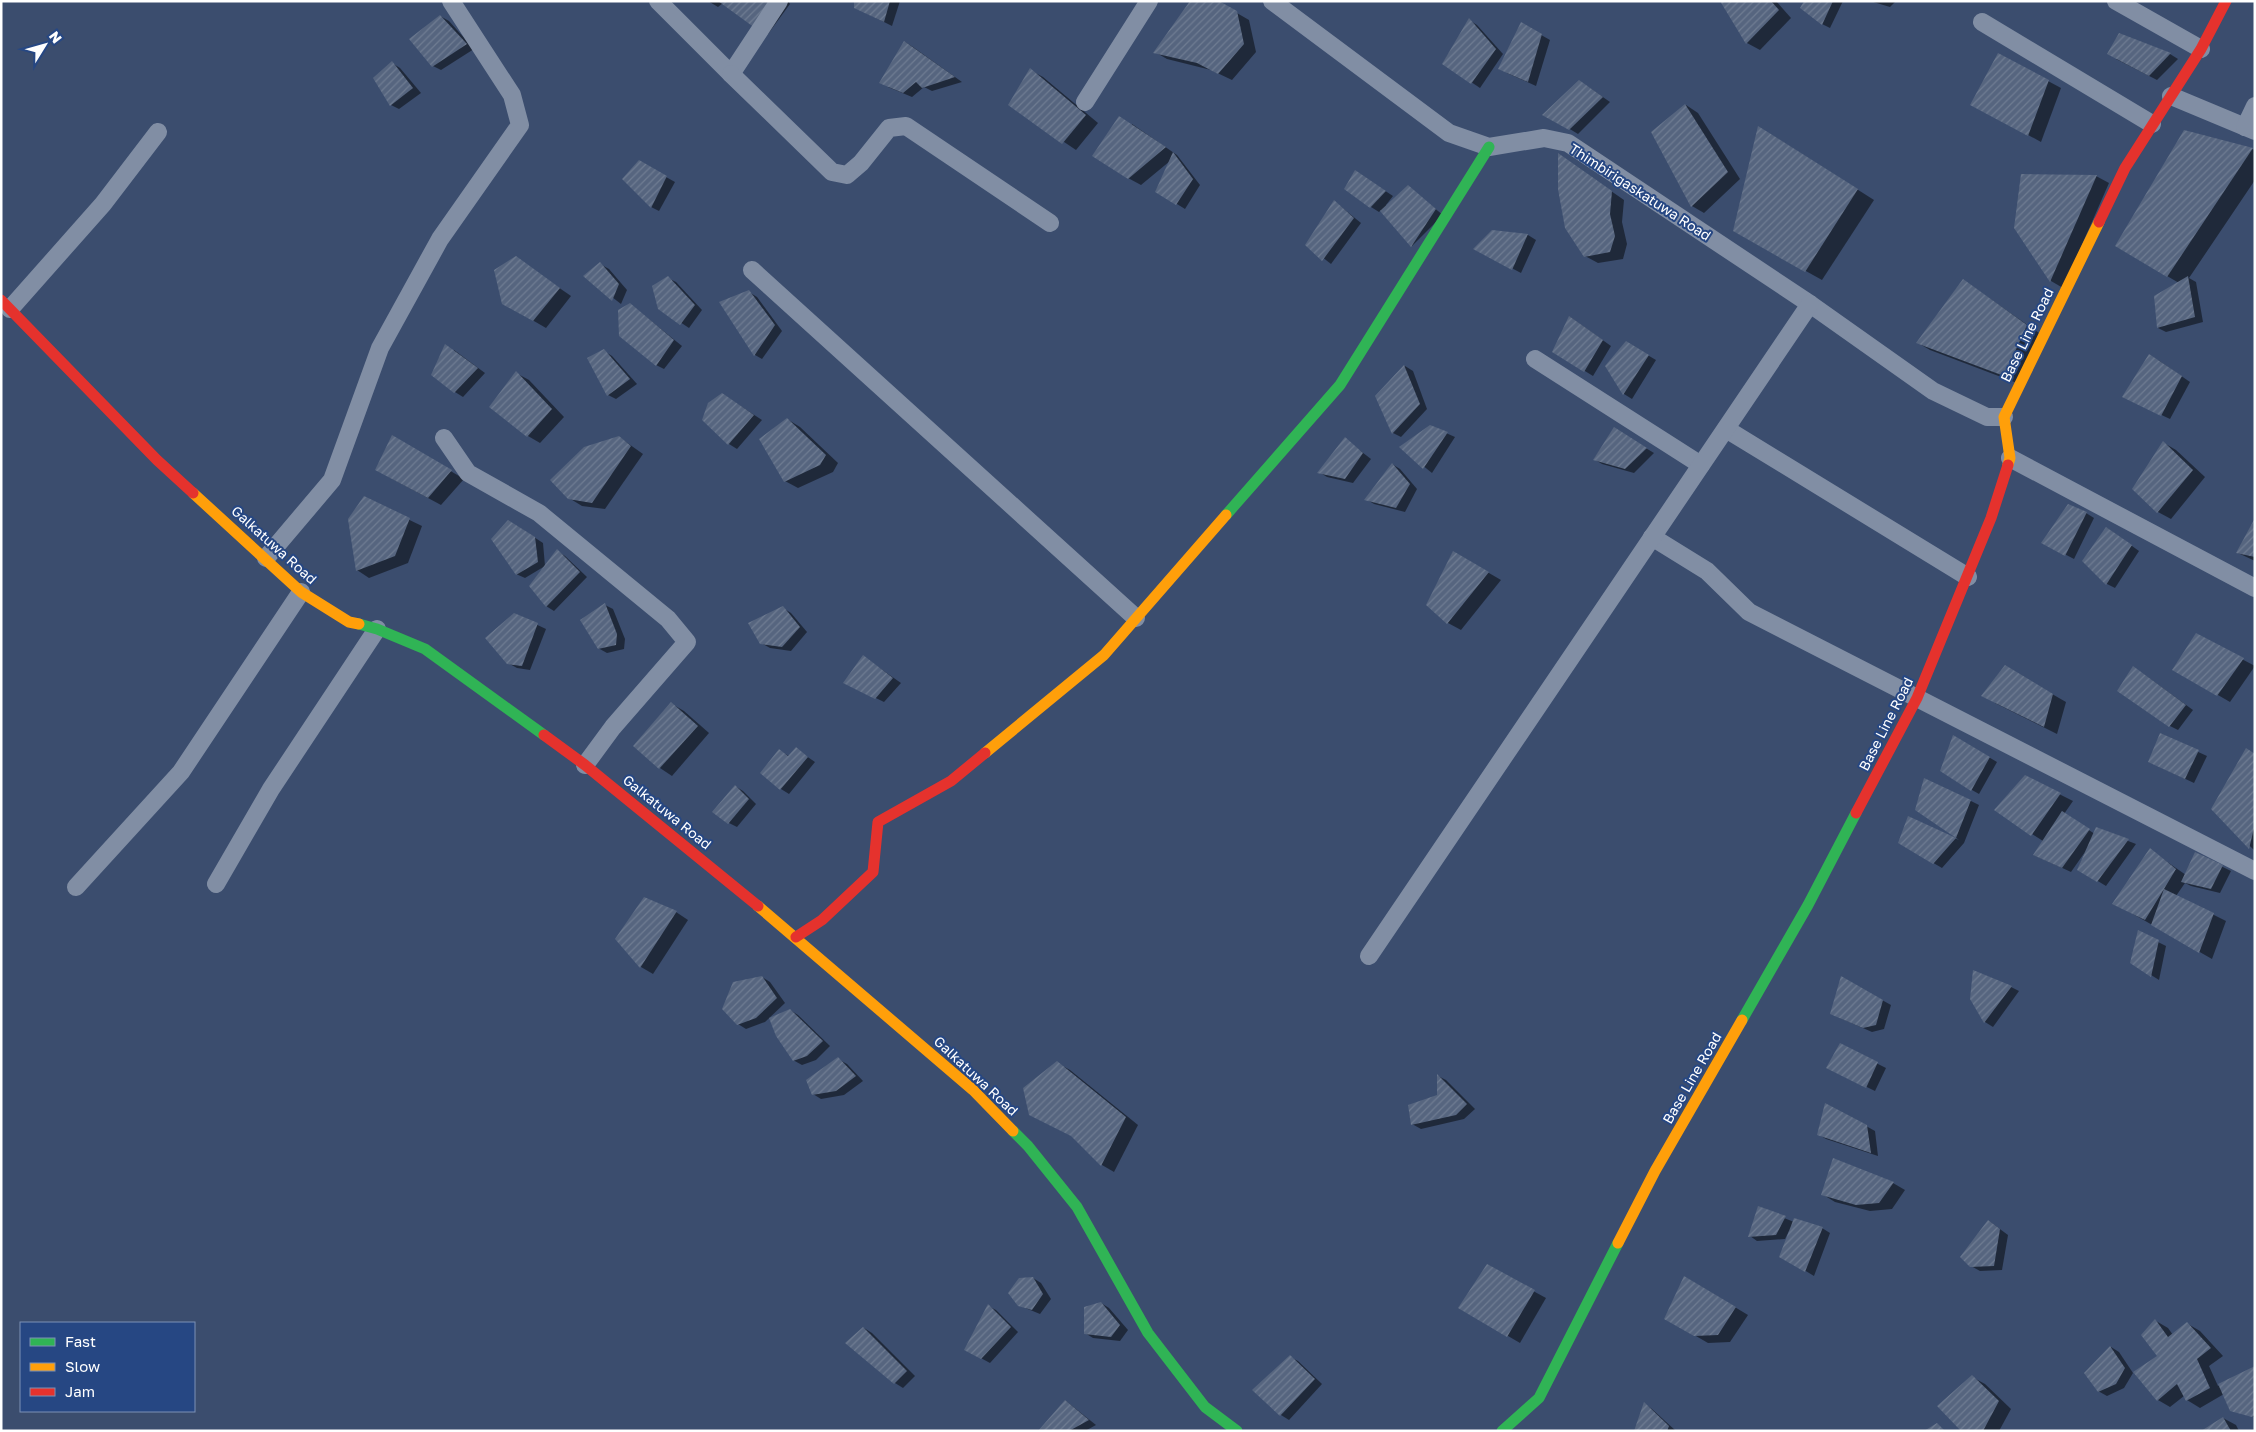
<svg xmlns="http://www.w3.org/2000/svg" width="2256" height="1432" font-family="'Golos Text',sans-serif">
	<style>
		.shadow { fill: #0007 }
		.building { fill: url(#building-hatch) }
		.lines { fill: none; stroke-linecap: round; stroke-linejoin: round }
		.street { stroke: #818ea4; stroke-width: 18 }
		.fast { stroke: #30b455; stroke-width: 11 }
		.slow { stroke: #ff9f0a; stroke-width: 11 }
		.jam { stroke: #e5322d; stroke-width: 11 }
		.labels { text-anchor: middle; stroke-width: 4; stroke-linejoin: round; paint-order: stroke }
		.street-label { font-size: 14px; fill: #fff; stroke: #264783 }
	</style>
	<defs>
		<pattern id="building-hatch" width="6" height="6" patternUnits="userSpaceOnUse" patternTransform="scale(1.25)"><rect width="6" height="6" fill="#56657f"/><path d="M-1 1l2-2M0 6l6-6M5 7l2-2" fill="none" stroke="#6f7c92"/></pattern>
	</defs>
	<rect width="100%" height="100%" fill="#3b4d6e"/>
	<g class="shadow">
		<path d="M708,1H788L790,4L768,34L723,3L718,7Z"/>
		<path d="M855,1H900L892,26L864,12Z"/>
		<path d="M1216,1L1249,20L1256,52L1232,80L1211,70L1167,59L1155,52Z"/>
		<path d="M1721,1H1776L1791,18L1760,50L1747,43Z"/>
		<path d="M1805,1H1843L1830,28L1822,24Z"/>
		<path d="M1870,1H1896L1890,7Z"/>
		<path d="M440,16L449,21L474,49L441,70L433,66Z"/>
		<path d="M1469,20L1477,25L1503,54L1480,88L1443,63Z"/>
		<path d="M1522,24L1550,40L1536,86L1507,73Z"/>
		<path d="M2120,34L2170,54L2178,59L2157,80L2116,59Z"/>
		<path d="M905,42L913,47L962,82L932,91L924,87L912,97L888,87Z"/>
		<path d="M392,63L400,68L421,93L399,109L391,105Z"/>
		<path d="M1030,70L1043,77L1098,123L1076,150L1009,105Z"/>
		<path d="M2048,81L2061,88L2041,142L1984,111Z"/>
		<path d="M1587,86L1610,102L1578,134L1545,114Z"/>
		<path d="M1686,105L1698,113L1740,179L1704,213L1692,206Z"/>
		<path d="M1132,124L1177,155L1200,185L1185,209L1156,191L1170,161L1141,185L1128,178Z"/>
		<path d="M1775,137L1874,200L1822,280L1734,231Z"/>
		<path d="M2252,149L2255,150V180L2189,278L2196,282L2203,322L2166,332L2158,328L2179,283L2116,246Z"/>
		<path d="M1559,155L1624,200L1622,222L1627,244L1623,259L1598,263L1585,256Z"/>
		<path d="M639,162L675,182L659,211L651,207Z"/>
		<path d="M2096,176L2109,183L2063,288L2051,281L2016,227Z"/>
		<path d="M1364,177L1393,196L1386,205L1387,206L1408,187L1443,215L1412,246L1381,210L1379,212L1371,207L1346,188Z"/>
		<path d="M1334,201L1361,223L1331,264L1307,245Z"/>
		<path d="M1493,231L1528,235L1536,240L1521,273L1483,253Z"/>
		<path d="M516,258L571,296L546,328L503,303Z"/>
		<path d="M600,264L609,269L627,290L621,304L585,276Z"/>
		<path d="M668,278L676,282L702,310L689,328L659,308Z"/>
		<path d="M1963,280L2039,333L2017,383L1930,350L1918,343Z"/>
		<path d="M749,292L757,297L782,331L762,359L755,355Z"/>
		<path d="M630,304L682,346L664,369L656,365Z"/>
		<path d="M1570,317L1611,346L1593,376L1554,352Z"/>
		<path d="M1627,343L1656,360L1632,399L1624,394L1606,366Z"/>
		<path d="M454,350L485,373L463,397L455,392Z"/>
		<path d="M604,351L612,356L637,384L616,399L608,395Z"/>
		<path d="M2158,360L2190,382L2170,419L2132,401Z"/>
		<path d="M1405,366L1413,371L1427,409L1401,437L1393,433L1377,396Z"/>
		<path d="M516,373L529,380L564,417L540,443L528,436Z"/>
		<path d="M722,394L762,420L737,449L729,444L703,419Z"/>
		<path d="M787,419L800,427L838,463L833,472L798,488L785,481Z"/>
		<path d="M1430,426L1455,437L1432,473L1401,448Z"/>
		<path d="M1614,429L1654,453L1634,473L1602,464L1594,459Z"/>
		<path d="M393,437L464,479L441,505L389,477Z"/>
		<path d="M619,437L643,454L605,509L582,506L569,498Z"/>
		<path d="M1345,439L1371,459L1353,483L1327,477L1319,472Z"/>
		<path d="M2164,443L2176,450L2205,477L2171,519L2158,512L2134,488Z"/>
		<path d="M1392,464L1400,469L1417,489L1405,512L1374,504L1366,499Z"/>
		<path d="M364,498L422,526L408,563L369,578L357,570Z"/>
		<path d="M2086,513L2094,518L2074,559L2051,547Z"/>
		<path d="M2255,521V561L2238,553Z"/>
		<path d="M517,526L543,543L545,566L557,551L565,556L587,577L554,611L546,606L545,566L525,578L516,574Z"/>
		<path d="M2107,528L2139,551L2115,588L2107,584L2084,561Z"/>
		<path d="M1453,552L1501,580L1461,630L1448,623L1428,604Z"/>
		<path d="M605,605L613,609L625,639L624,649L607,653L598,648Z"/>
		<path d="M783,608L791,613L807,632L791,651L770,648L761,643Z"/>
		<path d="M514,614L546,629L530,670L517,668L508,663Z"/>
		<path d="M2196,635L2255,666L2230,702L2173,669Z"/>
		<path d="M871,662L901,683L884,702L853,687Z"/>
		<path d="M2005,667L2066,702L2057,734L1995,703Z"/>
		<path d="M2142,673L2193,710L2178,730L2170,726Z"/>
		<path d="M672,704L684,711L709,733L672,776L660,768L634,746Z"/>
		<path d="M2161,735L2207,756L2194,783L2158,766Z"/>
		<path d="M1953,736L1997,762L1979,794L1972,790Z"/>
		<path d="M796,749L815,762L789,794L781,789L780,751L789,756Z"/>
		<path d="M2255,754V851L2212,809Z"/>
		<path d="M2025,777L2073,801L2064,814L2084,827L2095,834L2097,829L2136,844L2106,886L2078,869L2085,852L2071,872L2034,855L2043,841L2032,834Z"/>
		<path d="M735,786L743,791L756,804L737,827L729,823Z"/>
		<path d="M1971,801L1979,805L1964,843L1942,868L1899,843L1909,818L1959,840L1917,809Z"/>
		<path d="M2150,850L2186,875L2196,854L2231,871L2220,893L2191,886L2185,883L2176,896L2226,921L2212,959L2126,910Z"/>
		<path d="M676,912L688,920L653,974L641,967L617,939Z"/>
		<path d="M2158,942L2166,946L2159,980L2132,963Z"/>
		<path d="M762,977L770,982L785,1003L765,1022L746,1029L738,1024Z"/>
		<path d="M1842,978L1891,1005L1884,1029L1872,1032L1840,1018Z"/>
		<path d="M2011,987L2019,991L1993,1027L1985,1022L1971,998Z"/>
		<path d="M790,1010L798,1015L830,1046L816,1060L802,1065L793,1060Z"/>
		<path d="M1840,1045L1886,1068L1875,1091L1836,1072Z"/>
		<path d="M838,1059L847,1064L863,1081L844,1095L821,1099L813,1094Z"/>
		<path d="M1057,1063L1070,1070L1138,1125L1114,1172L1102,1165Z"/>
		<path d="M1438,1076L1446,1080L1475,1109L1464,1119L1421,1129L1412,1124L1438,1096Z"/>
		<path d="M1866,1126L1875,1131L1878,1156L1826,1139L1818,1134Z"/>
		<path d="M1893,1183L1905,1190L1892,1209L1870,1211L1835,1202L1822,1194Z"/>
		<path d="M1759,1208L1794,1222L1822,1228L1830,1233L1814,1276L1781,1256L1791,1231H1789L1785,1239L1757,1241L1750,1236Z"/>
		<path d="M1989,1221L2008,1235L2002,1270L1980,1271L1971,1266Z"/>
		<path d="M1487,1266L1546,1298L1520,1343L1460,1308Z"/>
		<path d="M1685,1277L1748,1315L1730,1342L1708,1343L1665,1318Z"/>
		<path d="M1033,1278L1041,1283L1051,1299L1040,1314L1018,1305Z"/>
		<path d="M1101,1303L1109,1308L1128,1330L1120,1341L1093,1338L1085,1333Z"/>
		<path d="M988,1306L996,1310L1018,1332L990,1363L966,1350Z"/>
		<path d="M2156,1321L2168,1328L2173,1335L2188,1324L2200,1331L2223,1356L2209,1366L2218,1386L2255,1367V1417L2231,1410L2224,1394L2200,1408L2187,1400L2184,1396L2170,1407L2158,1400L2159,1356Z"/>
		<path d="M864,1328L872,1333L915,1376L903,1388L895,1383Z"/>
		<path d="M2111,1347L2119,1352L2133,1373L2124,1388L2107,1396L2098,1391Z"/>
		<path d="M1290,1357L1298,1361L1322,1384L1289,1420L1281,1415L1254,1390Z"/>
		<path d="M1972,1377L1985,1384L2011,1409L1999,1431H1963Z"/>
		<path d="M1066,1401L1096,1425L1085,1431H1040Z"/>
		<path d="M1645,1404L1652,1409L1676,1431H1636Z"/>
		<path d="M2223,1418L2236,1425L2239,1431H2203Z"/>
	</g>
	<g class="building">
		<path d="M718,1H774L755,28Z"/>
		<path d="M854,1H890L884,22L854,8Z"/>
		<path d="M1190,1H1219L1237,11L1244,44L1218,74L1197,63L1153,53Z"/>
		<path d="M1720,1H1771L1779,10L1746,44Z"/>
		<path d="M1804,1H1833L1822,25L1800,8Z"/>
		<path d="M440,15L467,44L432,67L409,39Z"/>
		<path d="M1469,18L1496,49L1471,84L1442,64Z"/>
		<path d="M1521,22L1542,34L1528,82L1498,69Z"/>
		<path d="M2119,33L2171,53L2149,76L2107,54Z"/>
		<path d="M904,41L955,77L922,88L916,82L903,93L879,83Z"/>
		<path d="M1998,53L2049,80L2028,136L1970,105Z"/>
		<path d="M392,61L413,88L390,106L373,78Z"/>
		<path d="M1030,68L1086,115L1062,144L1008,105Z"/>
		<path d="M1579,80L1603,97L1569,130L1542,115Z"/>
		<path d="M1685,104L1728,172L1691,207L1651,132Z"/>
		<path d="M1119,116L1166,147L1128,179L1092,156Z"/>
		<path d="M1758,126L1858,189L1805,272L1733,231Z"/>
		<path d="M2184,130L2253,148L2167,277L2115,246Z"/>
		<path d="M1173,152L1193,179L1176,205L1155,192Z"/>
		<path d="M1558,153L1612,191L1610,214L1615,236L1610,252L1584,257L1565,228L1558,189Z"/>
		<path d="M639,160L667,176L651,208L622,179Z"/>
		<path d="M1355,170L1386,191L1370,208L1344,189Z"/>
		<path d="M2021,174L2097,175L2050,282L2014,228Z"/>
		<path d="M1408,185L1436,209L1411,247L1380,211Z"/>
		<path d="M1334,200L1354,218L1322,261L1305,245Z"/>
		<path d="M1492,230L1528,234L1512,270L1473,249Z"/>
		<path d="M516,256L560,288L533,321L502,304L494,270Z"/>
		<path d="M600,262L619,284L612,301L583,276Z"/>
		<path d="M668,276L695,305L680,325L658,309L652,286Z"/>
		<path d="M2188,276L2195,317L2157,328L2154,296Z"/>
		<path d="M1963,279L2027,325L2004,376L1916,343Z"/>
		<path d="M749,290L775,325L754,356L719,302Z"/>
		<path d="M630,303L674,340L656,366L619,336L618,310Z"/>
		<path d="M1569,316L1603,340L1584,372L1552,352Z"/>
		<path d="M1626,341L1649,355L1623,395L1605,366Z"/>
		<path d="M445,344L478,368L454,393L431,375Z"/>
		<path d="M604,349L630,379L607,396L587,358Z"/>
		<path d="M2149,354L2182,376L2161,416L2122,397Z"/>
		<path d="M1404,365L1420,404L1392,434L1375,396Z"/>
		<path d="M516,371L552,409L527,437L489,407Z"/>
		<path d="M722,393L754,415L728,445L702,420L708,403Z"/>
		<path d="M787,418L826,455L820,465L784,482L759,439Z"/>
		<path d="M1430,425L1448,432L1423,469L1399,447Z"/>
		<path d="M1614,427L1647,448L1625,469L1593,460Z"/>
		<path d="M392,435L452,470L428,498L375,470Z"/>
		<path d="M619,436L631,446L592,503L568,499L550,480L584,447Z"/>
		<path d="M1345,437L1363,453L1345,479L1317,473Z"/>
		<path d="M2163,441L2193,470L2157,513L2132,489Z"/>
		<path d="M1392,463L1410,484L1396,508L1364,500Z"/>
		<path d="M364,496L410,518L395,556L356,571L348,519Z"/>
		<path d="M2068,504L2087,512L2065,556L2041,543Z"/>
		<path d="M2255,518V557L2236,553Z"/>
		<path d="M508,520L535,537L538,562L516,575L491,539Z"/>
		<path d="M2106,527L2132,545L2106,585L2082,561Z"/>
		<path d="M557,549L580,572L546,607L529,586Z"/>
		<path d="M1453,551L1489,572L1447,624L1426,605Z"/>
		<path d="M605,603L617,634L616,645L598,649L580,620Z"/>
		<path d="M783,606L800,627L782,647L760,644L748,623Z"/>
		<path d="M514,613L538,623L522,666L507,664L485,638Z"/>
		<path d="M2196,633L2244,658L2217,696L2172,670Z"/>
		<path d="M863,655L893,678L875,699L843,683Z"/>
		<path d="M2005,665L2053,694L2044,727L1981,696Z"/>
		<path d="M2133,666L2186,705L2169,727L2117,691Z"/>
		<path d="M671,702L698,726L659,769L633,746Z"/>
		<path d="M2160,733L2199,750L2185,779L2148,762Z"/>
		<path d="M1953,735L1990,757L1971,791L1940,771Z"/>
		<path d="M796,747L808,757L780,790L760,773L779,749L788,756Z"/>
		<path d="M2246,748L2255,754V824L2249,849L2211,809Z"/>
		<path d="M2025,775L2061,793L2031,836L1994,810Z"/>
		<path d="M1924,778L1971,800L1956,838L1933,864L1898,843L1908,816L1956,838L1915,810Z"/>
		<path d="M735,785L749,799L728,824L712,812Z"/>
		<path d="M2062,811L2090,829L2062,868L2033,855Z"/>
		<path d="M2096,827L2129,839L2097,882L2077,870Z"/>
		<path d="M2150,848L2176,869L2164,889L2214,913L2199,953L2151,925L2164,889L2145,920L2112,904Z"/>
		<path d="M2195,852L2223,865L2211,889L2181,882Z"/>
		<path d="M644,897L677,911L640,968L615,939Z"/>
		<path d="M2138,930L2159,940L2151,977L2130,963Z"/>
		<path d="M1973,970L2012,986L1984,1023L1970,999Z"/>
		<path d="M762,976L777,998L756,1018L737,1025L722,1009L733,982Z"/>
		<path d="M1841,976L1883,1000L1876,1025L1863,1028L1830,1014Z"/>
		<path d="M790,1009L823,1041L807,1056L793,1061L776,1036L769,1018Z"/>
		<path d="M1840,1043L1878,1062L1866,1088L1826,1068Z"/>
		<path d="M838,1057L856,1076L836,1091L812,1095L806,1080Z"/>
		<path d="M1057,1061L1126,1117L1101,1166L1071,1136L1029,1115L1023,1088Z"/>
		<path d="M1437,1074L1467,1104L1456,1115L1411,1125L1408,1105L1437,1095Z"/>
		<path d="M1825,1103L1867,1125L1871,1153L1817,1135Z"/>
		<path d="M1833,1158L1894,1182L1879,1203L1856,1205L1821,1195Z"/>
		<path d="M1758,1206L1786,1216L1776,1235L1748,1237Z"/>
		<path d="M1794,1218L1823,1227L1805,1272L1779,1257Z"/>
		<path d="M1988,1220L2000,1229L1994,1266L1970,1267L1960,1257Z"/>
		<path d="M1487,1264L1535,1290L1507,1337L1458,1308Z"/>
		<path d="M1684,1276L1736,1307L1718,1335L1694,1336L1664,1319Z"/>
		<path d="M1033,1277L1043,1294L1032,1310L1018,1306L1008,1293L1019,1278Z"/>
		<path d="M1101,1302L1120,1325L1111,1337L1084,1334V1307Z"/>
		<path d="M988,1304L1011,1327L981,1359L964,1350Z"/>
		<path d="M2155,1319L2168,1337L2187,1322L2211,1348L2197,1359L2210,1388L2186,1401L2177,1384L2157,1401L2133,1372L2157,1356L2141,1335Z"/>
		<path d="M863,1327L907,1371L894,1384L845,1343Z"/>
		<path d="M2110,1346L2125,1368L2116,1384L2098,1392L2084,1373Z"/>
		<path d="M1290,1355L1315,1379L1280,1416L1252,1390Z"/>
		<path d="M2255,1366V1415L2252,1417L2230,1411L2218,1384Z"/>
		<path d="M1972,1375L1999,1401L1983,1431H1961L1937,1406Z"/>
		<path d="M1065,1400L1089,1420L1069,1431H1038Z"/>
		<path d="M1644,1402L1669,1426L1667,1431H1634Z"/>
		<path d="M2223,1417L2231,1431H2201Z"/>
		<path d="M1937,1423L1945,1431H1924Z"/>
	</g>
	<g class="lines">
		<g class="street">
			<path d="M658,1L731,74L779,1"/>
			<path d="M1272,1L1449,133L1489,147L1544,138L1568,143L1810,304L1933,391L1987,417H2004"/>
			<path d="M2116,1L2201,49"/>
			<path d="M1982,22L2152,124"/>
			<path d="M731,74L832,172L847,175L861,163L889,128L906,126L1050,223"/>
			<path d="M2171,96L2255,131"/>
			<path d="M1085,102L1149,1"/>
			<path d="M2245,127L2255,106"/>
			<path d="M752,270L1136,618"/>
			<path d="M10,309L103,204L158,132"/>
			<path d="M1535,359L1701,465"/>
			<path d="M1726,429L1968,577"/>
			<path d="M444,438L468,473L539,513L668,619L687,642L613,727L585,765"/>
			<path d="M2010,458L2255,588"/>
			<path d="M1652,537L1707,571L1749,612L2255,871"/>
			<path d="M266,558L332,480L380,348L440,239L520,125L512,95L451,1"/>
			<path d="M216,884L271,789L377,629"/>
			<path d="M76,887L181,772L301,592"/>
			<path d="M1369,956L1810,304"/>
		</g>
		<g class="fast">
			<path d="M1226,515L1340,385L1489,147"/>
			<path d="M359,624L377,629L425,649L544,735"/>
			<path d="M1742,1020L1808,905L1856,813"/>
			<path d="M1013,1131L1028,1146L1077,1207L1148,1333L1205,1407L1237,1431"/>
			<path d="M1502,1431L1539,1398L1618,1243"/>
		</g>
		<g class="slow">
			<path d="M2008,465L2010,458L2004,417L2099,222"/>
			<path d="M193,493L301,592L349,622L359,624"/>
			<path d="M985,753L1104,655L1226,515"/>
			<path d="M758,906L973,1090L1013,1131"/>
			<path d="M1618,1243L1655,1171L1742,1020"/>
		</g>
		<g class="jam">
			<path d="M2099,222L2125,168L2201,49L2226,1"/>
			<path d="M1,300L157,460L193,493"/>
			<path d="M544,735L585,765L758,906"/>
			<path d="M1856,813L1917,698L1991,518L2008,465"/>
			<path d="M796,937L822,920L873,872L878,822L951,781L985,753"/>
		</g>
	</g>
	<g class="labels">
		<g class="street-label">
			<text transform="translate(1640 192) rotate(33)" y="5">Thimbirigaskatuwa Road</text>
			<text transform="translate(2027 335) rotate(-64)" y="5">Base Line Road</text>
			<text transform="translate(274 545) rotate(42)" y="5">Galkatuwa Road</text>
			<text transform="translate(1886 724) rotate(-63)" y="5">Base Line Road</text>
			<text transform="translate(667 812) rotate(39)" y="5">Galkatuwa Road</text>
			<text transform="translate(976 1076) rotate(43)" y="5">Galkatuwa Road</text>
			<text transform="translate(1692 1078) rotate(-60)" y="5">Base Line Road</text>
		</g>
	</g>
	<rect width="2256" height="1432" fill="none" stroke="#ffffff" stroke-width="5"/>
	<rect x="20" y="1322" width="175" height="90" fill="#264783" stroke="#7d91b5"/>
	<rect x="30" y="1338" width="25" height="8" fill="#30b455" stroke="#7d91b5"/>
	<text x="65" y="1347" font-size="15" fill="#ffffff">Fast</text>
	<rect x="30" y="1363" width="25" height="8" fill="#ff9f0a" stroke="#7d91b5"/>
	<text x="65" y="1372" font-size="15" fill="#ffffff">Slow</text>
	<rect x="30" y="1388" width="25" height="8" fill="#e5322d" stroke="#7d91b5"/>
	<text x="65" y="1397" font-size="15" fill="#ffffff">Jam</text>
	<g transform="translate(45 45) rotate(53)" stroke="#264783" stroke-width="4" paint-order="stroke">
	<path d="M0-4L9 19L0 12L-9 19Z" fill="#ffffff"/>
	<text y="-8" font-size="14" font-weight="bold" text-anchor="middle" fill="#ffffff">N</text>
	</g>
</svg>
